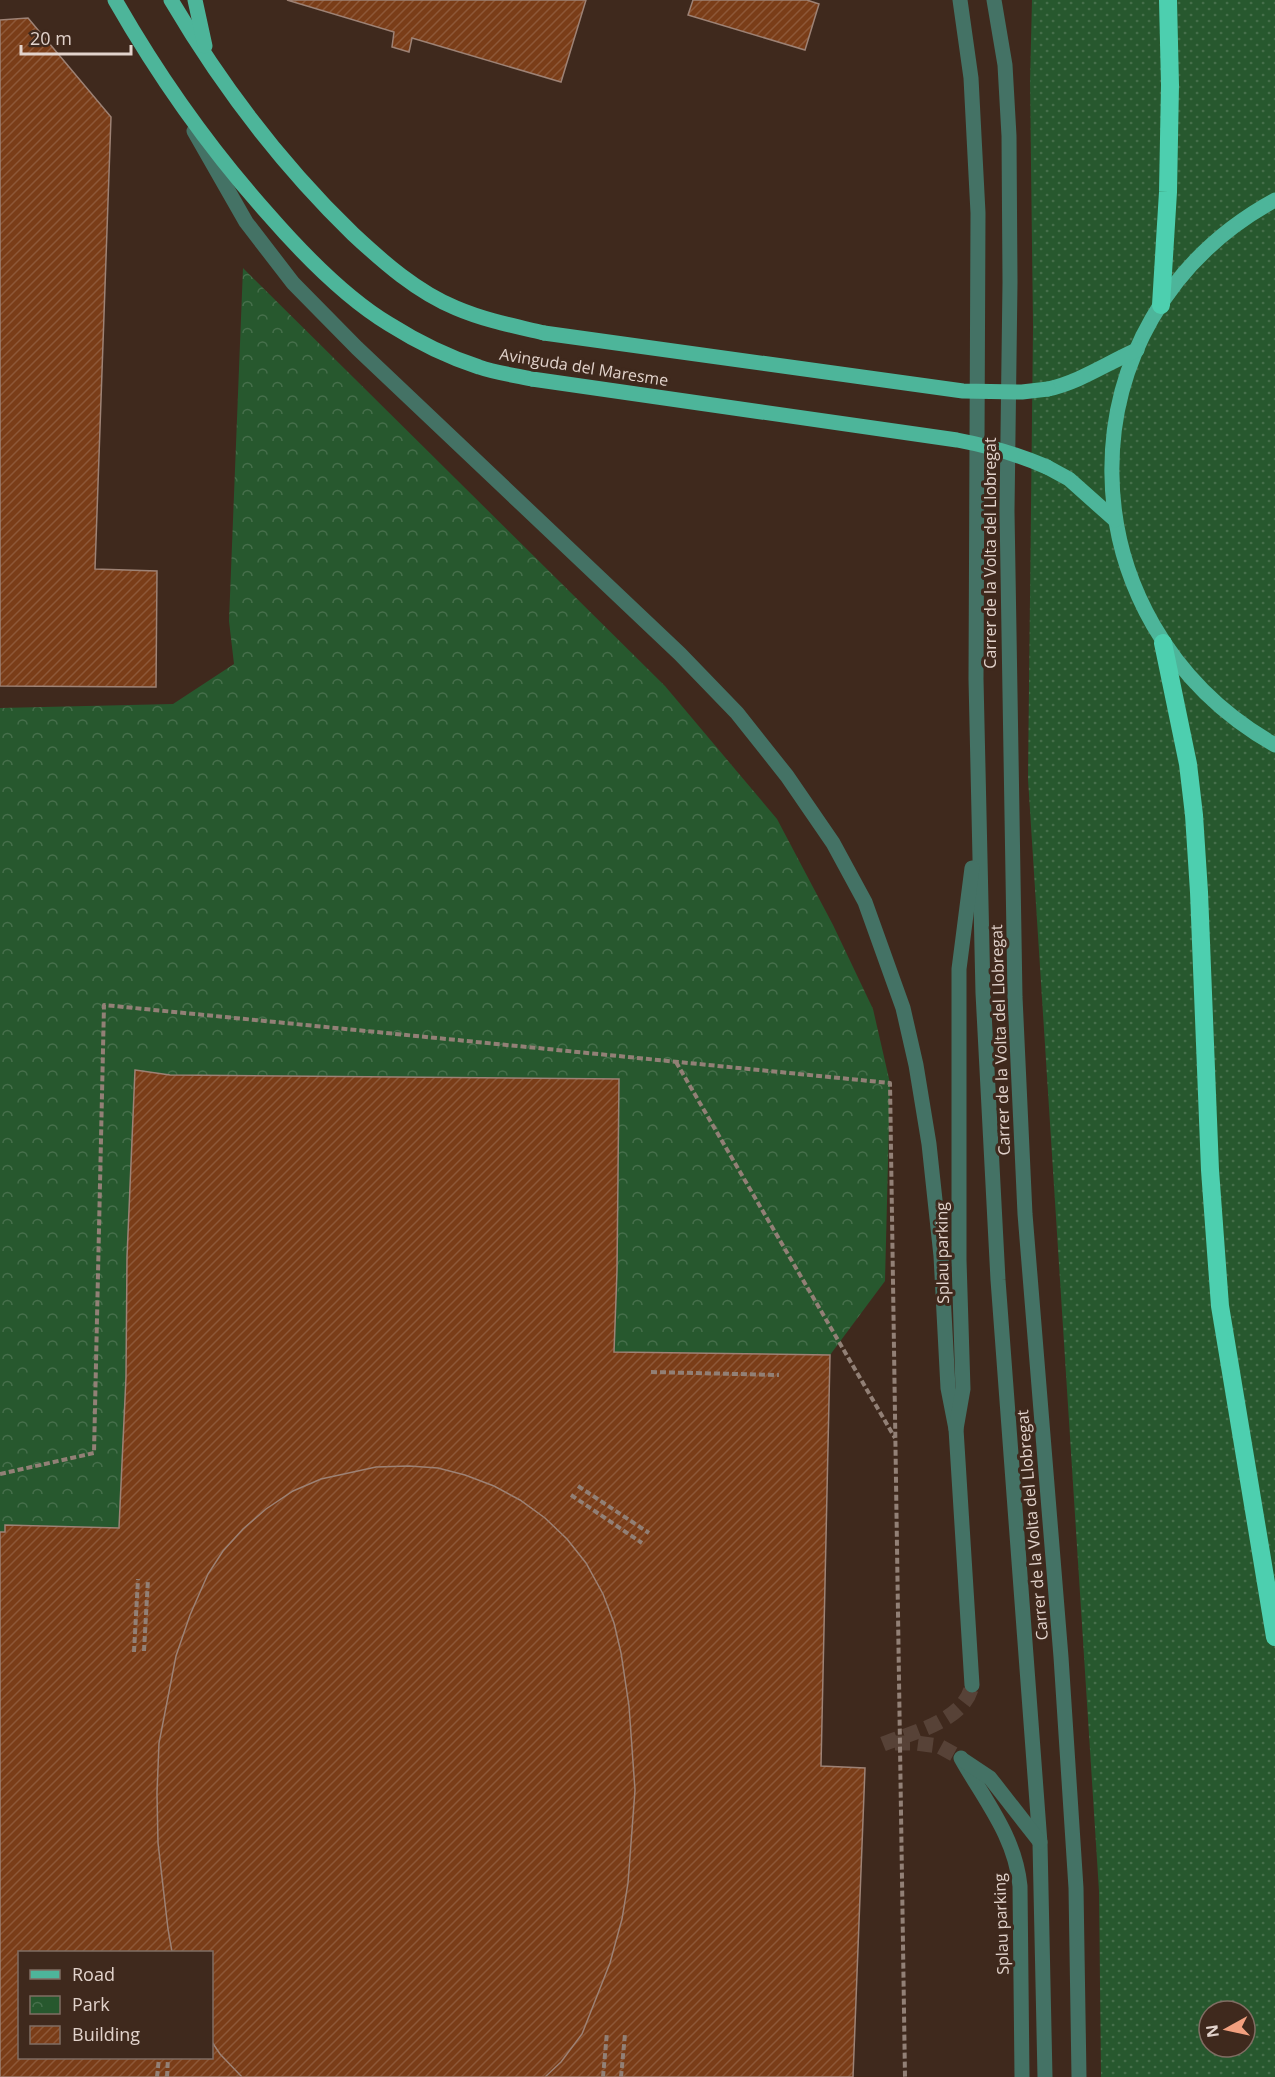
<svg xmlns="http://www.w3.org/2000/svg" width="1275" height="2077" font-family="'Open Sans',sans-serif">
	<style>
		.grass { fill: url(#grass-dots); fill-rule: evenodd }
		.park { fill: url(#park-crowns) }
		.building { fill: url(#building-hatch); stroke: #9d8275; stroke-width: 1.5; fill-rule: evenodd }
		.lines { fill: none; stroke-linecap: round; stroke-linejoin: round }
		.minor-tunnel { stroke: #574237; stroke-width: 15; stroke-dasharray: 15 8; stroke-linecap: butt }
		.path { stroke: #928076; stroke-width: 4; stroke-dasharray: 6 3; stroke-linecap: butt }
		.minor { stroke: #447265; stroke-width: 15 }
		.major { stroke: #4db59a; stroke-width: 15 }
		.highway { stroke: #4dcfaf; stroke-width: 18 }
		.major-bridge { stroke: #4db59a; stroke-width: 15 }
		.labels { text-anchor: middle; stroke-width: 6; stroke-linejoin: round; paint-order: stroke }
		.street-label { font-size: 16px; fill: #e2d3cc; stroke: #3f291d }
	</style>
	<defs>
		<pattern id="grass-dots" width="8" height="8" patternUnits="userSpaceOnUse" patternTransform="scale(1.5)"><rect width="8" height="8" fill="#27582e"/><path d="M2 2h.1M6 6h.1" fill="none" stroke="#466f4b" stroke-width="1.8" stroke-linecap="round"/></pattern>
		<pattern id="park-crowns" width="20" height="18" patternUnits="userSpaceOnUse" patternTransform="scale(1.5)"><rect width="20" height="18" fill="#27582e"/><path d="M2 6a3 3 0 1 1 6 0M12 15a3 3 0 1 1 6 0" fill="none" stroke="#466f4b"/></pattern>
		<pattern id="building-hatch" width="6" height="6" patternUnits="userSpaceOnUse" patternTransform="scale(1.5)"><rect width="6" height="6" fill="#7a3d18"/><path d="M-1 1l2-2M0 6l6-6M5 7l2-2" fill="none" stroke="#8d5838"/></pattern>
	</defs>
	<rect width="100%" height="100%" fill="#3f291d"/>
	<path class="grass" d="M1032,0H1275V2077H1101L1099,1891L1028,779L1033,327L1030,82ZM1209,2011H1245V2047H1209Z"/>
	<path class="park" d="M243,268L665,686L777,819L833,925L873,1009L890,1083L885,1281L830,1355L614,1352L617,1271L619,1079L170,1075L135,1070L127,1257L126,1377L119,1528L5,1525V1532H0V708L173,704L234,664L229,621Z"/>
	<g class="building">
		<path d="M287,0H586L561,82L412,38L409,52L392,47L394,32Z"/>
		<path d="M693,0H807L819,4L805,50L688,15Z"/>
		<path d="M28,18L111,117L95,569L157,571L156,687L0,686V20Z"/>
		<path d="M135,1070L170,1075L619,1079L617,1271L614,1352L830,1355L821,1766L865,1768L853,2077H0V1532H5V1525L119,1528L126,1377L127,1257ZM20,1952H212V2058H20Z"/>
		<path d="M409,1466L438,1468L465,1475L494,1486L520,1500L545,1518L567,1539L586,1563L603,1594L614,1623L621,1653L629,1706L635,1790L628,1883L622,1919L610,1963L582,2034L561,2062L545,2077H242L220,2054L212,2042V1952H172L168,1929L158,1843L157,1793L159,1743L176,1656L190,1615L208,1574L223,1551L243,1529L266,1509L293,1491L321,1479L376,1467Z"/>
	</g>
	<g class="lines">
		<g class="minor-tunnel">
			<path d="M895,1743H916L939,1746L961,1758"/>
			<path d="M883,1744C913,1732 965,1721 972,1685"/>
		</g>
		<g class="path">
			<path d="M676,1062L895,1438"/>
			<path d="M651,1372L779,1375"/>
			<path d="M0,1474L94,1453L104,1005L890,1083L905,2077"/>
			<path d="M578,1486L649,1533"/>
			<path d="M571,1495L642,1543"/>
			<path d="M144,1651L148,1579"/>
			<path d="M134,1652L138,1579"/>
			<path d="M157,2077L159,2058"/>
			<path d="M167,2077L168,2058"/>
			<path d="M603,2077L607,2032"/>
			<path d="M621,2077L625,2034"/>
		</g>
		<g class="minor">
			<path d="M960,0L971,78L978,213L976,679L983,993L998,1280L1040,1843L1045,2077"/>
			<path d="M994,0L1005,65L1009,136L1010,282L1007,511L1015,997L1025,1214L1061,1657L1076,1888L1079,2077"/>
			<path d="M194,131L246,222L293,283L357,348L680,654L737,713L787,776L833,843L865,902L903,1008L916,1065L929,1144L941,1256L948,1388L956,1429"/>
			<path d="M972,868L959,969V1260L963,1389L956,1429L972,1685"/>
			<path d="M961,1758C985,1801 1015,1836 1020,1886L1022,2077"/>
			<path d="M963,1760L990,1778L1040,1842"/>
		</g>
		<g class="major">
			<path d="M115,0C159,77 209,148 268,214C302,253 344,297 389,324C416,341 448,357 479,367C496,373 514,375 532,379"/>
			<path d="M171,0C221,85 282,165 353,234C383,262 417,292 456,308C484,320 514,326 544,333"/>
			<path d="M195,0L205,46"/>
			<path d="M1275,200C1055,320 1060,623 1275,745"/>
			<path d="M1048,389C1080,382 1107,363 1137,350"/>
			<path d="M1047,467L1069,479L1115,520"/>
		</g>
		<g class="highway">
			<path d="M1161,305L1168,192L1170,85L1168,0"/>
			<path d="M1163,643L1188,764L1194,815L1199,892L1210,1170L1220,1306L1275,1637"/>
		</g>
		<g class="major-bridge">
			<path d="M544,333L963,391L1022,392L1048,389"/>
			<path d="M532,379L957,440C989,446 1017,454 1047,467"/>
		</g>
	</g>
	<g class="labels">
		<g class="street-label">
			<text transform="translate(584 367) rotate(9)" y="6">Avinguda del Maresme</text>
			<text transform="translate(990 553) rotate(-90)" y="6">Carrer de la Volta del Llobregat</text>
			<text transform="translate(1000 1040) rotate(-92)" y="6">Carrer de la Volta del Llobregat</text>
			<text transform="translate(942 1253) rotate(-91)" y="6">Splau parking</text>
			<text transform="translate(1032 1525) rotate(-95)" y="6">Carrer de la Volta del Llobregat</text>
			<text transform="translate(1001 1924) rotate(-92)" y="6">Splau parking</text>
		</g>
	</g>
	<rect x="18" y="1951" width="195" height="108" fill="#3f291d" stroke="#806d63" stroke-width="1.5"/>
	<rect x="30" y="1970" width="30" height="9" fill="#4db59a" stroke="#806d63" stroke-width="1.5"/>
	<text x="72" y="1981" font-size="18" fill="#e2d3cc">Road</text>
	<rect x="30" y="1996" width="30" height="18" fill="url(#park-crowns)" stroke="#806d63" stroke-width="1.5"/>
	<text x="72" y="2011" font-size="18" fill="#e2d3cc">Park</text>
	<rect x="30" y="2026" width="30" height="18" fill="url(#building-hatch)" stroke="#806d63" stroke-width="1.5"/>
	<text x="72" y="2041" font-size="18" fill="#e2d3cc">Building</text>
	<g transform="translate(1227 2029) rotate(262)"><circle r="28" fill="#3f291d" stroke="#806d63" stroke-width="1.5"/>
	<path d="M0-4.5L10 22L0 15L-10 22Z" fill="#f2a07f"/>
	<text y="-9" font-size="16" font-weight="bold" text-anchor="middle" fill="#e2d3cc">N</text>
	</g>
	<path d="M21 45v9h110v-9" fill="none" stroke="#e2d3cc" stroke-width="3"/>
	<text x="30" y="45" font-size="18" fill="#e2d3cc" stroke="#3f291d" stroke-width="4.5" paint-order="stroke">20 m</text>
</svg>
